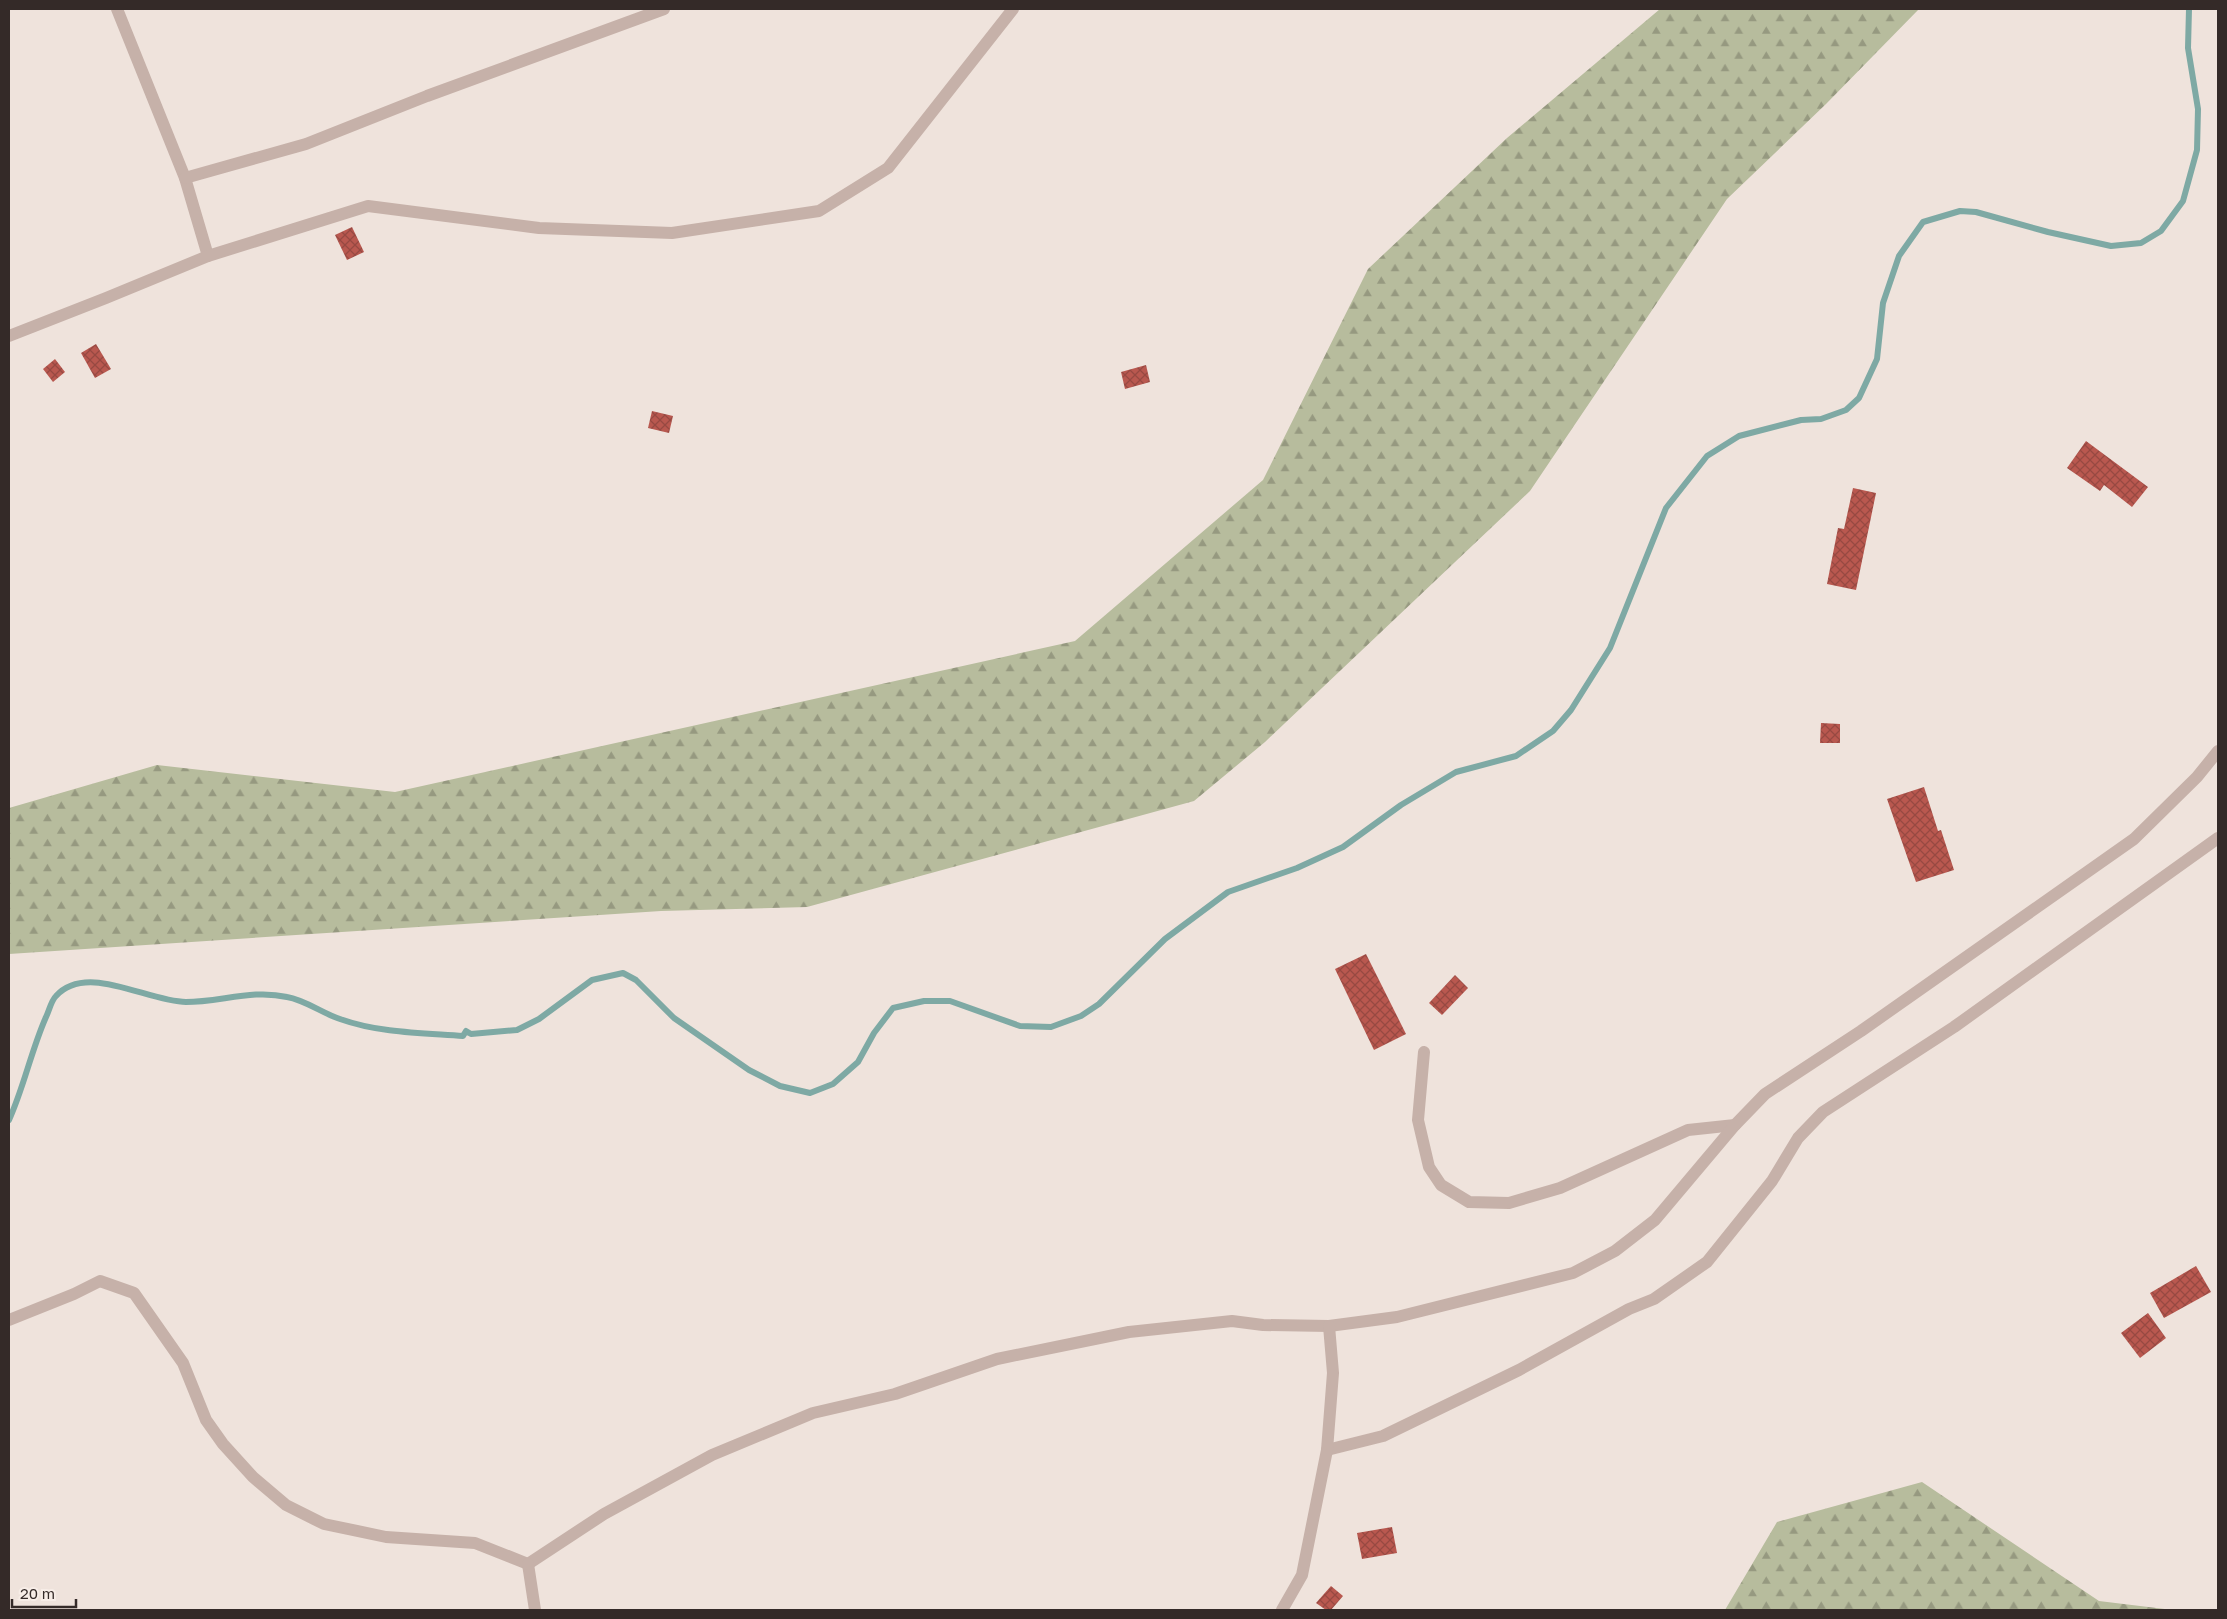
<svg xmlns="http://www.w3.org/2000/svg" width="2227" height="1619" font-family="'Golos Text',sans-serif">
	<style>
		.forest { fill: url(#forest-firs) }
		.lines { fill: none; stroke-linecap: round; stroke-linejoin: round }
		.stream { stroke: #7ea9a4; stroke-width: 6 }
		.building { fill: url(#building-cross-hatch) }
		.street { stroke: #c6b1a9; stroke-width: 12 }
	</style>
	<defs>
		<pattern id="forest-firs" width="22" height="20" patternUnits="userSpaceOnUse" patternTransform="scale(1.25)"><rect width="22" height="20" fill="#b7bc9d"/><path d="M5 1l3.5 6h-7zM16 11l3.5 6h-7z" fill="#969980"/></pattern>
		<pattern id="building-cross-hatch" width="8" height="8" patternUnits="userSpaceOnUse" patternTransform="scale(1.25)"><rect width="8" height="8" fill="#b9584f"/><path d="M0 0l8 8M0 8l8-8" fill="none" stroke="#974942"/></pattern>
	</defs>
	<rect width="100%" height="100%" fill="#efe3dc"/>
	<g class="forest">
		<path d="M1660,9H1919L1826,104L1727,199L1530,491L1265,742L1194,801L807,907L661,911L9,954V808L157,765L395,792L1075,641L1263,480L1368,269L1507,138Z"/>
		<path d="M1922,1482L2099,1601L2173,1610H1725L1777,1522Z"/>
	</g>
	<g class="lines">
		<path class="stream" d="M9,1120C24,1087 31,1051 46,1017C49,1011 51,1001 56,996C87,962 148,1002 186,1002C220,1002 253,989 287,997C305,1000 322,1013 340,1019C379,1033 422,1033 463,1036L466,1031L471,1034L517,1030L539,1019L592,980L623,973L636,980L674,1018L749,1070L780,1086L810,1093L833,1084L858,1062L874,1033L893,1008L924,1001H950L1020,1026L1051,1027L1081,1016L1099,1004L1165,939L1228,892L1297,868L1343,847L1401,805L1456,772L1516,756L1553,731L1571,710L1610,648L1666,508L1707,456L1739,436L1801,420L1821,419L1846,410L1859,398L1877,359L1883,303L1899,256L1923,222L1960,211L1976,212L2048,232L2111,246L2141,243L2161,231L2183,201L2197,150L2198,109L2188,48L2189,9"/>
	</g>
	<g class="building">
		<path d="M352,227L364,252L347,260L335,235Z"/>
		<path d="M96,344L111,369L95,378L81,353Z"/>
		<path d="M55,359L65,372L53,382L43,369Z"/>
		<path d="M1146,365L1150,382L1125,389L1121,372Z"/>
		<path d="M652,411L673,416L669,433L648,428Z"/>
		<path d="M2086,441L2148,487L2132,507L2104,485L2100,491L2067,468Z"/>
		<path d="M1853,488L1876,493L1856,590L1827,584L1838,528L1844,529Z"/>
		<path d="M1821,723L1840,724V743H1820Z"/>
		<path d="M1924,787L1938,831L1941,830L1954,870L1916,882L1887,799Z"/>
		<path d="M1366,954L1406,1034L1374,1050L1335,969Z"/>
		<path d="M1455,975L1468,988L1442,1015L1429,1003Z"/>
		<path d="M2196,1266L2211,1292L2164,1318L2150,1293Z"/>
		<path d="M2148,1313L2166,1338L2140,1358L2121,1333Z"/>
		<path d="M1392,1527L1397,1553L1362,1559L1357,1533Z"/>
		<path d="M1331,1586L1343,1596L1331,1610H1326L1316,1603Z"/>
	</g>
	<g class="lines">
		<g class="street">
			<path d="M117,9L185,178L208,256"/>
			<path d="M185,178L306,144L427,96L664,9"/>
			<path d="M9,336L106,298L208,256L368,206L539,228L672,233L819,211L888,168L1013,9"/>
			<path d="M1424,1052L1418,1120L1429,1167L1441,1185L1469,1202L1509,1203L1560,1188L1688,1130L1735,1125"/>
			<path d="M9,1320L74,1294L100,1281L134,1293L183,1363L206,1420L223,1444L253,1477L286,1505L324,1524L386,1537L475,1543L528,1564"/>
			<path d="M1327,1450L1383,1436L1519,1370L1629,1309L1654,1299L1707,1262L1772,1181L1798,1138L1823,1112L1954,1027L2218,838"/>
			<path d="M528,1564L604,1514L712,1455L813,1413L895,1394L997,1359L1129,1332L1232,1321L1263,1325L1329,1326L1397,1317L1573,1273L1615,1251L1655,1220L1735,1125L1765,1094L1861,1031L2134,839L2197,777L2218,751"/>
			<path d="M528,1564L535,1610"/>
			<path d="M1282,1610L1302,1575L1327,1450L1333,1373L1329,1326"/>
		</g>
	</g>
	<rect width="2227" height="1619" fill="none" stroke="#342a28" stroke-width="20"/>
	<path d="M12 1599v8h64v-8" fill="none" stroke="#342a28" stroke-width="2.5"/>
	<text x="20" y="1599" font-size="15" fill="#342a28" stroke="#f7ede7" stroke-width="4" paint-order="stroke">20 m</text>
</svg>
